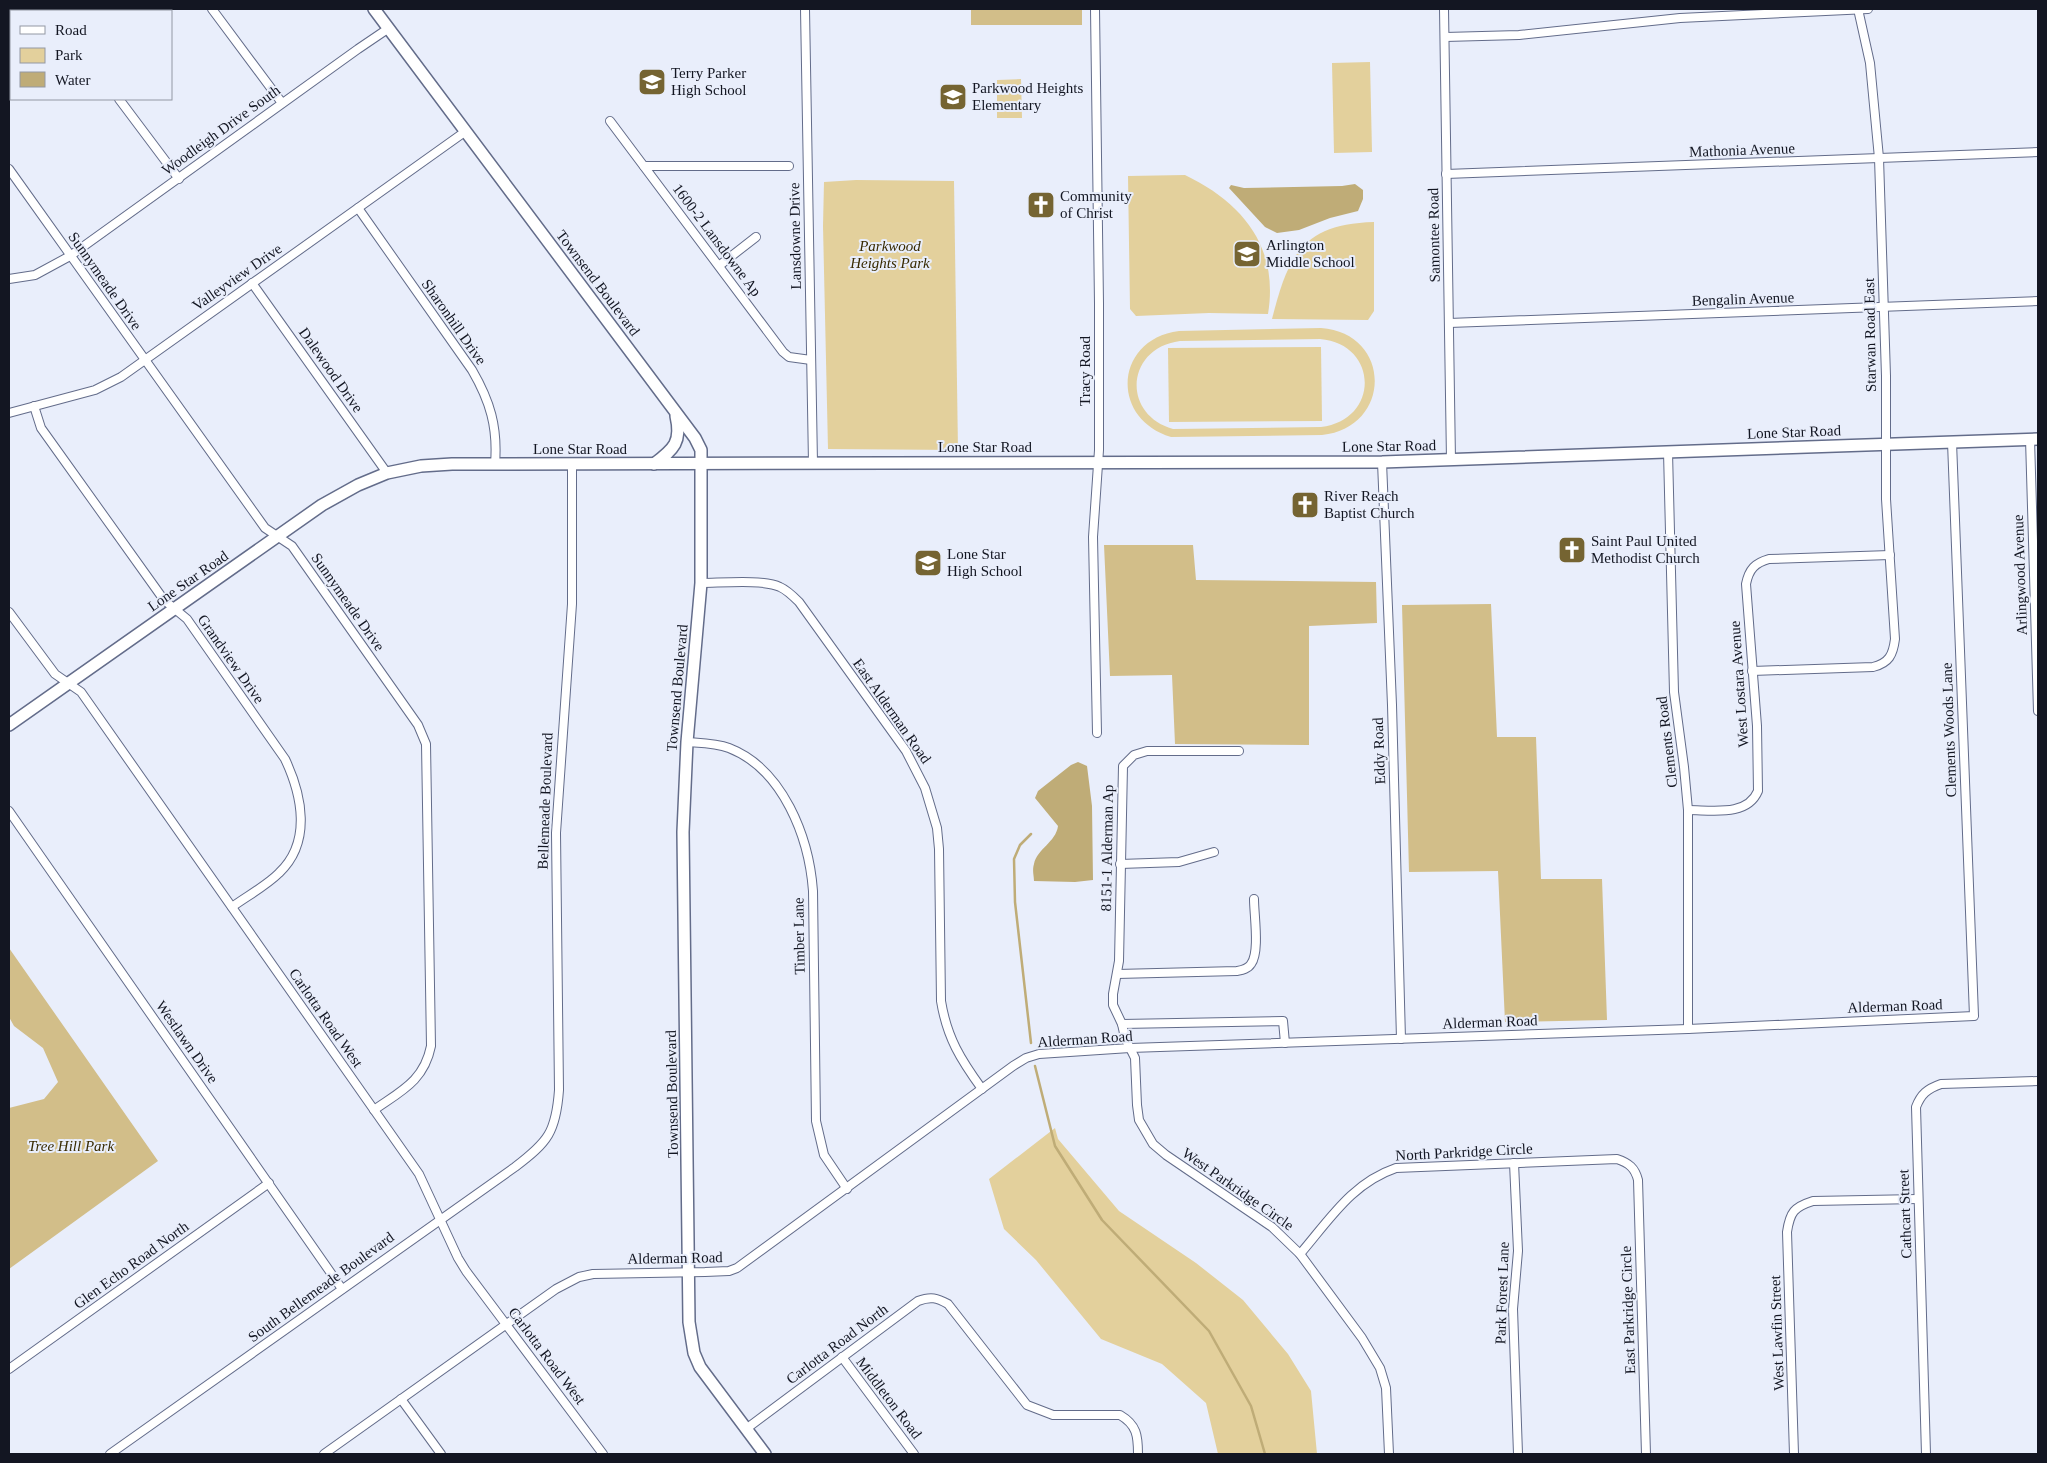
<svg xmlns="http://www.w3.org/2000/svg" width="2047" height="1463" font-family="Georgia,serif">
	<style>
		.green { fill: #e3d09c; fill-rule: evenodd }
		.forest { fill: #d2be89 }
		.water { fill: #bfac77 }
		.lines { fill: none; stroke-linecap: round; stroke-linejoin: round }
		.stream { stroke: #bfac77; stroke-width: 2.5 }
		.street-casing { stroke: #636c8a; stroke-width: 10 }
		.secondary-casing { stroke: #636c8a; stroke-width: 14 }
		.street { stroke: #fff; stroke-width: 8 }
		.secondary { stroke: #fff; stroke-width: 11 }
		.labels { text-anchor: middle; stroke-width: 4; stroke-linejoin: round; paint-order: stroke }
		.poi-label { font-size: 15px; fill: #131622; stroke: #e9eefb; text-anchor: start }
		.street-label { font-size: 15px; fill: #131622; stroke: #e9eefb }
		.park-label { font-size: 15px; font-style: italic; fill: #382a00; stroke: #e9eefb }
	</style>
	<rect width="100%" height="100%" fill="#e9eefb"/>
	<g class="green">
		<path d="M1370,62L1372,152L1334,153L1332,63Z"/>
		<path d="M1021,79L1022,118H997V80Z"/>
		<path d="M1185,175C1243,203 1279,247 1268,314L1209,313L1136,316L1130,309L1128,176Z"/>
		<path d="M856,180L954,181L958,450L828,449L823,226L824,182Z"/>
		<path d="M1374,222V311L1368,320L1272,319C1288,256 1302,224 1374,222Z"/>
		<path d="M1321,328C1392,333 1393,427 1322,435L1171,437C1109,418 1115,339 1179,331ZM1320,339C1379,344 1380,420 1321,427L1173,429C1121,414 1126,348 1180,341Z"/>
		<path d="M1321,347L1322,421L1169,422L1168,348Z"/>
		<path d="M1055,1128L1058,1139L1119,1211L1196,1263L1243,1300L1288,1354L1311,1391L1317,1454H1218L1206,1403L1162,1364L1101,1339L1036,1260L1004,1229L989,1179Z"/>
	</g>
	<g class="forest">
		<rect x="971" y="9" width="111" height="16"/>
		<path d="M1104,545H1193L1196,580L1376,582L1377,623L1309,626V745L1175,744L1172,675L1110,676Z"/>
		<path d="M1491,604L1497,737H1536L1541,879H1602L1607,1020L1505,1022L1498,871L1409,872L1402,605Z"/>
		<path d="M9,948L158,1161L9,1269V1108L44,1099L58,1082L43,1048L14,1026L9,1017Z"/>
	</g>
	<g class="water">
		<path d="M1355,184L1363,190V199L1358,211L1330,218L1299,230L1277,233L1265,227L1229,188L1231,185L1244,188L1342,186Z"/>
		<path d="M1078,762L1087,766L1092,806L1093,880L1075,882L1034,881C1034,876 1032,870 1034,864C1037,849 1056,842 1058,826L1035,798L1038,791L1071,765Z"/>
	</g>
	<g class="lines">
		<g class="stream">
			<path d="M1031,834L1020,845L1014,859L1015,902L1031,1043"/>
			<path d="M1035,1066L1055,1146L1102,1220L1209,1331L1251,1406L1265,1454"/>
		</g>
		<defs>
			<g id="street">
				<path d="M52,9L54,11"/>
				<path d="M212,9L282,103"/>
				<path d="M805,9L813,463"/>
				<path d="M1095,9L1099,303V450L1093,537L1097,733"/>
				<path d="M1444,9L1451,460"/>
				<path d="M1445,37L1519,35L1680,18L1868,9"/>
				<path d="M119,99L179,179"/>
				<path d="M610,121L783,352L789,357L811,360"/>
				<path d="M644,166H789"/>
				<path d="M9,169L265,528L292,546L418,725L426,744L431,1046C424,1081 401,1091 374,1110"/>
				<path d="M1446,174L2038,152"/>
				<path d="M358,208L472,370C490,401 498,427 495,464"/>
				<path d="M720,265L756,237"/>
				<path d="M9,279L35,275L70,256L358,49L389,28"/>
				<path d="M252,283L387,473"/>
				<path d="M1449,323L2038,301"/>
				<path d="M34,406L41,428L164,600L187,619L285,759C302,795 312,842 279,873C266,886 247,896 232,907"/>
				<path d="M9,413L95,390L121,377L466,131"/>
				<path d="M2030,439L2038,711"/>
				<path d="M1668,452L1674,692L1684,767L1688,810V1029"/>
				<path d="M1382,462L1392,705L1401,1039"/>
				<path d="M701,583C721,583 763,579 780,587C787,590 793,596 799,602L906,751L925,788L937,828L939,849L941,1001C947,1038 961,1060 982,1089"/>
				<path d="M9,612L55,674L81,692L419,1174L458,1258L466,1271L603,1454"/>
				<path d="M1752,671L1873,667C1889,663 1893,655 1895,639L1886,499V376L1879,158L1870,63L1858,9"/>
				<path d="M687,742C700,743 716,743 729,748C783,769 809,837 813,891L816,1121L824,1155L847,1189"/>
				<path d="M1239,751H1147L1134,755L1123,766L1119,961L1113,994V1005L1122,1024L1125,1038L1135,1058L1137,1105L1139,1120L1153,1144L1166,1155L1272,1227L1300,1254L1362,1338L1380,1368L1386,1388L1389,1454"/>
				<path d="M1688,810C1712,810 1747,817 1758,791L1757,726L1746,584C1749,569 1755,563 1769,559L1890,555"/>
				<path d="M9,811L342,1289"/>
				<path d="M1120,864L1179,862L1214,852"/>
				<path d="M1117,974L1237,971C1242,970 1248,969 1251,964C1260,952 1254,915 1254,899"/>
				<path d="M1122,1024L1283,1021L1285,1043"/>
				<path d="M1514,1163L1518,1251L1513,1309L1518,1454"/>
				<path d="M1300,1254C1330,1219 1352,1183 1396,1168L1617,1159C1629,1163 1635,1168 1638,1180L1646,1454"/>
				<path d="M842,1357L914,1454"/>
				<path d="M9,1369L269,1183"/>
				<path d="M401,1399L441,1454"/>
				<path d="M746,1429L918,1301C931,1296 937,1298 948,1304L1027,1405L1053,1415H1120C1137,1425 1138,1436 1138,1454"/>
				<path d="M110,1454L515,1167C548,1142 556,1132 559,1090L556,833L572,604V463"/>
				<path d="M324,1454L556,1289L579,1277L593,1274L705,1272L729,1271L737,1268L1013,1066L1026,1058L1039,1054L1130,1048L1688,1029L1974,1016L1952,442"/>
				<path d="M1794,1454L1787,1232C1790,1212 1794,1207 1813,1201L1918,1199"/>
				<path d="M1926,1454L1916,1107C1921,1094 1927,1089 1941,1084L2038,1081"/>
			</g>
			<g id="secondary">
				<path d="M374,9L695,438L701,450V583L687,742L683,832L689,1322L694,1353L700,1367L765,1454"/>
				<path d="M654,464C674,449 682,442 676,416"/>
				<path d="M9,725L322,505L358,485L387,473L421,466L452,464L1382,462L2038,439"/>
			</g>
		</defs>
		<use href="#street" class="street-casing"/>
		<use href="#secondary" class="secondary-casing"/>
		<use href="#street" class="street"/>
		<use href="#secondary" class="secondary"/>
	</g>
	<defs>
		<symbol id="school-square" viewBox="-11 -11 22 22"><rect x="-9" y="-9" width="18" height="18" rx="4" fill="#756432" stroke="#e9eefb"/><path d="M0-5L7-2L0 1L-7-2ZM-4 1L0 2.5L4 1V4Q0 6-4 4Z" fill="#fff"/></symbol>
		<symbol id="church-square" viewBox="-11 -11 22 22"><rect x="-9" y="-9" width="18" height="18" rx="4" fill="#756432" stroke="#e9eefb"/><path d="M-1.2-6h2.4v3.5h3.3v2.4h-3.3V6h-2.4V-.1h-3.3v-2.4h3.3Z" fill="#fff"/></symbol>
	</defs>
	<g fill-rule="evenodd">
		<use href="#school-square" x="636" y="66" width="32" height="32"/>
		<use href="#school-square" x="937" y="81" width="32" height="32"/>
		<use href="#church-square" x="1025" y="189" width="32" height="32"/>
		<use href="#school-square" x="1231" y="238" width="32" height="32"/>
		<use href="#church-square" x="1289" y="489" width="32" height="32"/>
		<use href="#church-square" x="1556" y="534" width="32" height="32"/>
		<use href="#school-square" x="912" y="547" width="32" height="32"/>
	</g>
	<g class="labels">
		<g class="poi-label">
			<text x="671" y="78">Terry Parker<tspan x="671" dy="17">High School</tspan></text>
			<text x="972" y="93">Parkwood Heights<tspan x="972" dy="17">Elementary</tspan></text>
			<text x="1060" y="201">Community<tspan x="1060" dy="17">of Christ</tspan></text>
			<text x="1266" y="250">Arlington<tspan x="1266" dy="17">Middle School</tspan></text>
			<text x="1324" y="501">River Reach<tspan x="1324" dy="17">Baptist Church</tspan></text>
			<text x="1591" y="546">Saint Paul United<tspan x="1591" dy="17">Methodist Church</tspan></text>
			<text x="947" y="559">Lone Star<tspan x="947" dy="17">High School</tspan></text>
		</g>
		<g class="street-label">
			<text transform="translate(221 130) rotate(-36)" y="5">Woodleigh Drive South</text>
			<text transform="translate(1742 150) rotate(-2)" y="5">Mathonia Avenue</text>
			<text transform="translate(1434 235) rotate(-91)" y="5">Samontee Road</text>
			<text transform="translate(795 236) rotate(-91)" y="5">Lansdowne Drive</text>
			<text transform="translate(717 240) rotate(53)" y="5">1600-2 Lansdowne Ap</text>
			<text transform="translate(237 277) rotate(-35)" y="5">Valleyview Drive</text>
			<text transform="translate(105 281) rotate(55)" y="5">Sunnymeade Drive</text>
			<text transform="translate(598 283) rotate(53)" y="5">Townsend Boulevard</text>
			<text transform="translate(1743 299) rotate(-2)" y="5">Bengalin Avenue</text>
			<text transform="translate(454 322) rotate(55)" y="5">Sharonhill Drive</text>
			<text transform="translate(1870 335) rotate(-91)" y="5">Starwan Road East</text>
			<text transform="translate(331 370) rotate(55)" y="5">Dalewood Drive</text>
			<text transform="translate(1085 371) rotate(-90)" y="5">Tracy Road</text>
			<text transform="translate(1794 432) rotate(-2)" y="5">Lone Star Road</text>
			<text transform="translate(1389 446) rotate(-1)" y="5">Lone Star Road</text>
			<text x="985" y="452">Lone Star Road</text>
			<text x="580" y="454">Lone Star Road</text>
			<text transform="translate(2020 575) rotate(-92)" y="5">Arlingwood Avenue</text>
			<text transform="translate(188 581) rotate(-35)" y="5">Lone Star Road</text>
			<text transform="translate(348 602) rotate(55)" y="5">Sunnymeade Drive</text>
			<text transform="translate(231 659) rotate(55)" y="5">Grandview Drive</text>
			<text transform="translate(1739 684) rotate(-94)" y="5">West Lostara Avenue</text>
			<text transform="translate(677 688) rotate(-85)" y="5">Townsend Boulevard</text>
			<text transform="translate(892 711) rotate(55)" y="5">East Alderman Road</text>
			<text transform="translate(1949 730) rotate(-92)" y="5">Clements Woods Lane</text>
			<text transform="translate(1667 742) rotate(-97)" y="5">Clements Road</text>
			<text transform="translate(1379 751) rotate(-92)" y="5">Eddy Road</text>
			<text transform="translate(545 801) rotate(-88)" y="5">Bellemeade Boulevard</text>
			<text transform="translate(1107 848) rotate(-89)" y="5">8151-1 Alderman Ap</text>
			<text transform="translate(799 936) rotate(-91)" y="5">Timber Lane</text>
			<text transform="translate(1895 1006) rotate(-2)" y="5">Alderman Road</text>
			<text transform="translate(326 1018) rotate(55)" y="5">Carlotta Road West</text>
			<text transform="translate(1490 1022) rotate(-2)" y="5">Alderman Road</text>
			<text transform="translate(1085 1039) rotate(-4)" y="5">Alderman Road</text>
			<text transform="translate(187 1042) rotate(55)" y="5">Westlawn Drive</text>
			<text transform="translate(672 1094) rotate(-91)" y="5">Townsend Boulevard</text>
			<text transform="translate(1464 1152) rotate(-3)" y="5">North Parkridge Circle</text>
			<text transform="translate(1238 1189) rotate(35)" y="5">West Parkridge Circle</text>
			<text transform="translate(1905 1214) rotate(-92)" y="5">Cathcart Street</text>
			<text transform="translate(675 1258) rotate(-1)" y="5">Alderman Road</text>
			<text transform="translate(131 1265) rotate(-36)" y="5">Glen Echo Road North</text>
			<text transform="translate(321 1287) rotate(-36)" y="5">South Bellemeade Boulevard</text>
			<text transform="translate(1502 1293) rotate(-88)" y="5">Park Forest Lane</text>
			<text transform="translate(1628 1310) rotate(-92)" y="5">East Parkridge Circle</text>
			<text transform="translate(1777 1333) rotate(-92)" y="5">West Lawfin Street</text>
			<text transform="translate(837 1344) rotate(-37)" y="5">Carlotta Road North</text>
			<text transform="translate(547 1356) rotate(53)" y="5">Carlotta Road West</text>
			<text transform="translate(889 1398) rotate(53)" y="5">Middleton Road</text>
		</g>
		<g class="park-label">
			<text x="890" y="251">Parkwood<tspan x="890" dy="17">Heights Park</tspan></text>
			<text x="71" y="1151">Tree Hill Park</text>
		</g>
	</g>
	<rect width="2047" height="1463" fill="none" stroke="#131622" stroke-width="20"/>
	<rect x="10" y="10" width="162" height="90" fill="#e9eefb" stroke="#9398a4"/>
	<rect x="20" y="26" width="25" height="8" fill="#ffffff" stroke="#9398a4"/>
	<text x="55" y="35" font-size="15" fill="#131622">Road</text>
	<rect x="20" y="48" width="25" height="15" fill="#e3d09c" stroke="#9398a4"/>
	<text x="55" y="60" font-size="15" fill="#131622">Park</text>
	<rect x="20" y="72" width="25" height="15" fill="#bfac77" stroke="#9398a4"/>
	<text x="55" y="85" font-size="15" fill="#131622">Water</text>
</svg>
